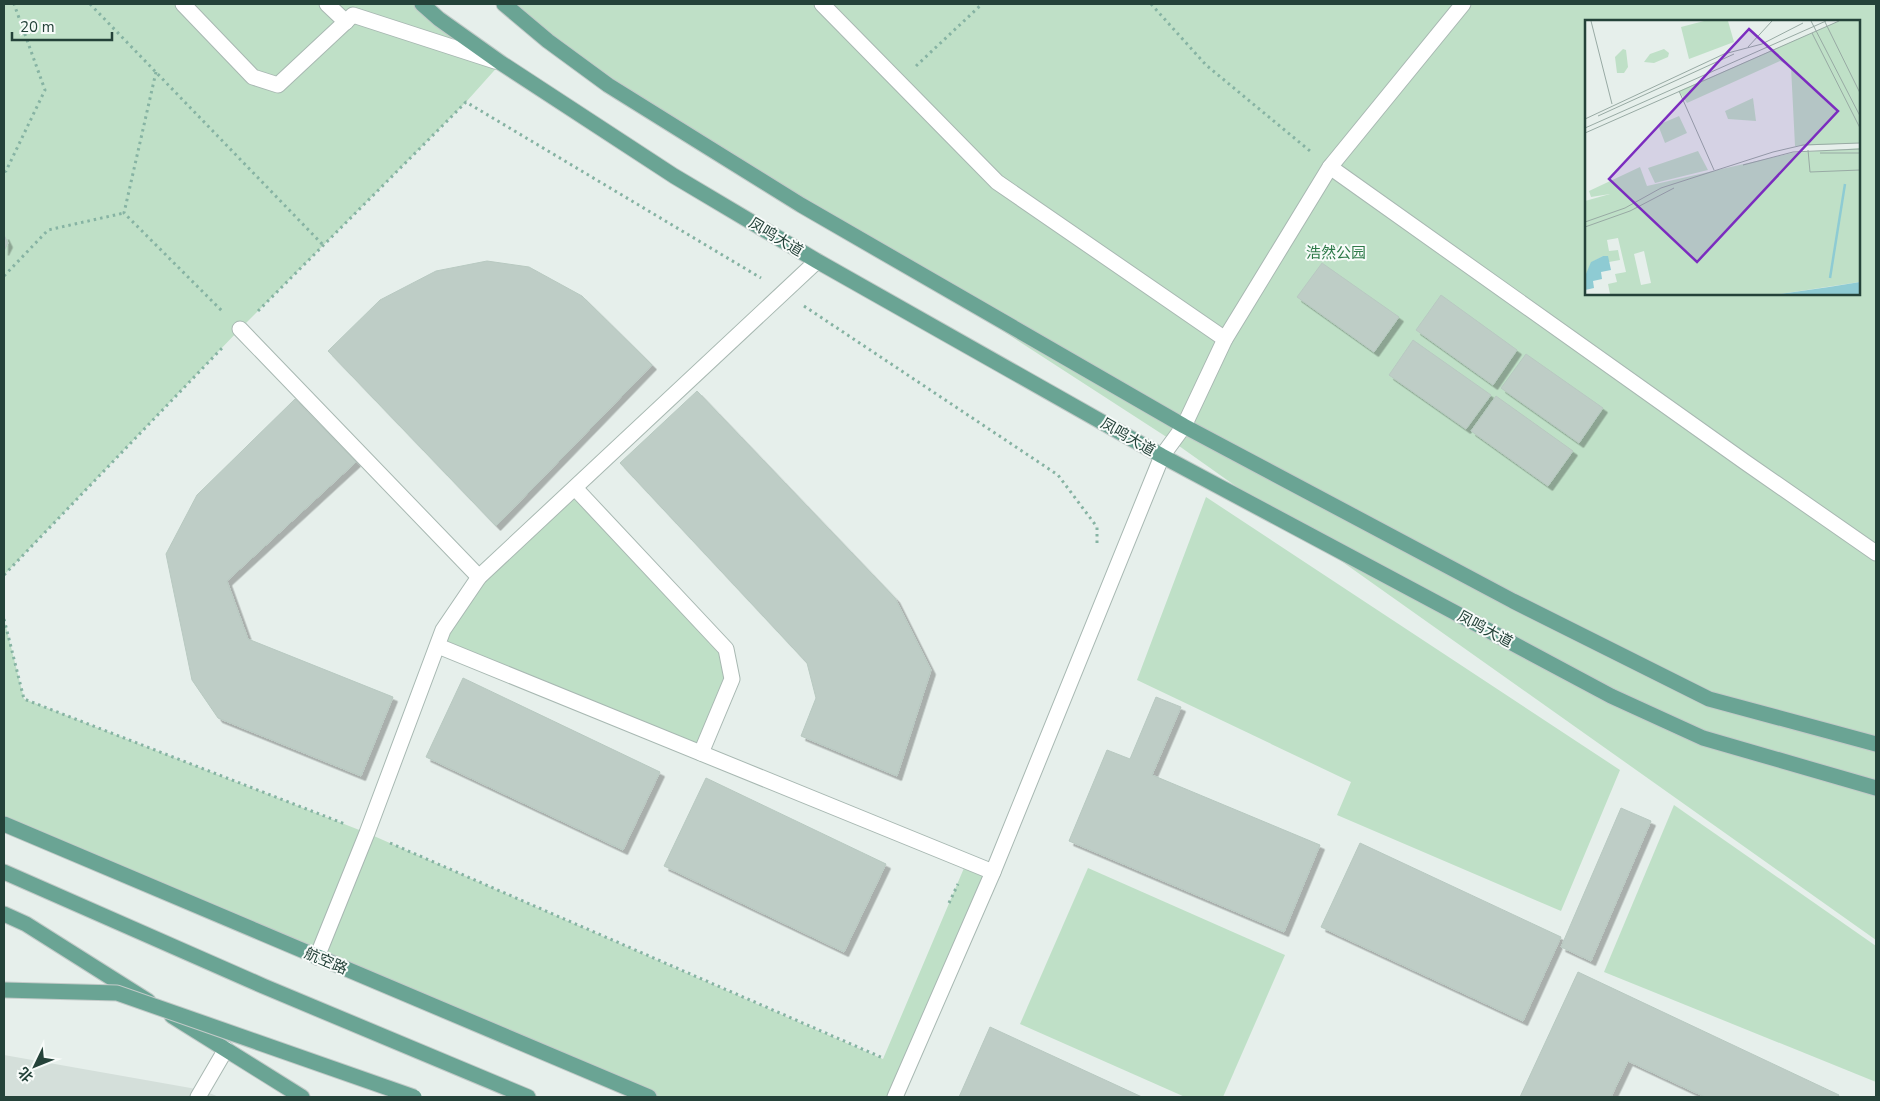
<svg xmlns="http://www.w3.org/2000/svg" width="1880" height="1101" font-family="'Nunito Sans','Noto Sans SC',sans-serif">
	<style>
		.built { fill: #d4dfda }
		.green { fill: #bfe0c7; fill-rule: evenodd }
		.building { fill: #becdc6; stroke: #b8c9c1; filter: url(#shadow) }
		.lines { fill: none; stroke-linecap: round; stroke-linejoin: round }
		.minor-casing { stroke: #a8b8b2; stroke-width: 17 }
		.major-casing { stroke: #c2cac8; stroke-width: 17 }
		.path { stroke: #86b3a3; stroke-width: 3; stroke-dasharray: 2.5 4; stroke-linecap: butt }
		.minor { stroke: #fff; stroke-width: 15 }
		.major { stroke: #6aa494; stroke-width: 15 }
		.major-bridge-casing { stroke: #c2cac8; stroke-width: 17; stroke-linecap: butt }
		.major-bridge { stroke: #6aa494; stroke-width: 15 }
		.labels { text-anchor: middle; stroke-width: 4; stroke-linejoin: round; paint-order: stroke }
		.street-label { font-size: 15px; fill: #244239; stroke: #f7fbf9 }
		.park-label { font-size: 15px; fill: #2d7948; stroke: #f7fbf9 }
		.inset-river { fill: none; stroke: #8ecbd3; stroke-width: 2.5 }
		.inset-road { fill: none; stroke: #98aaa4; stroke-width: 1 }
		.view { fill: #7b2cbf; fill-opacity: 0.15; stroke: #7b2cbf; stroke-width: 2.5 }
		.inset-edge { fill: none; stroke: #244239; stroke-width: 2.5 }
	</style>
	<defs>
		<filter id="shadow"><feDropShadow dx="4.5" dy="4.5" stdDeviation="0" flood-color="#0004"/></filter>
	</defs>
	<rect width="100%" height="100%" fill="#e6efeb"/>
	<path class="built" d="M4,1055L202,1090L219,1097H4Z"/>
	<g class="green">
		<path d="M4,4H422L501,63L466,102L240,329L4,575Z"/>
		<path d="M510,4H1876V940L1165,436L566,48ZM1586,21H1859V294H1586Z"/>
		<path d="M575,488L726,649L732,679L701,753L438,646L479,577Z"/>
		<path d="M1206,497L1620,770L1561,911L1337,815L1351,782L1137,680Z"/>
		<path d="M4,619L24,699L367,833L883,1059L967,861L993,872L895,1097H650L4,823Z"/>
		<path d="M1674,805L1876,946V1082L1604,972Z"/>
		<path d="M1088,868L1285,955L1223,1097H1185L1020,1024Z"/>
	</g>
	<g class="building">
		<path d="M4,235L8,243L4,251Z"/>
		<path d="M487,261L529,267L582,296L652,365L496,526L328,351L380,300L436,271Z"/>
		<path d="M1322,263L1399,317L1374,352L1297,297Z"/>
		<path d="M1441,295L1517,350L1493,385L1416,330Z"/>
		<path d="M1413,340L1491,395L1466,429L1389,375Z"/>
		<path d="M1526,354L1603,408L1579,443L1501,388Z"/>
		<path d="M697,391L895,598L931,670L897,776L801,736L816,698L807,663L620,463Z"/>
		<path d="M1496,396L1573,451L1548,486L1471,431Z"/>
		<path d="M295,399L356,462L227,581L248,639L393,697L361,776L218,718L192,680L166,554L197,495Z"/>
		<path d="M463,678L660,772L623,850L426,757Z"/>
		<path d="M1156,697L1181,707L1152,775L1320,845L1284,932L1069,841L1107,750L1130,759Z"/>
		<path d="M706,778L886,864L844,952L664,866Z"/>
		<path d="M1621,808L1651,821L1591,961L1561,947Z"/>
		<path d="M1360,843L1561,937L1523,1021L1321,927Z"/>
		<path d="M1578,972L1839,1095L1838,1097H1705L1628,1061L1611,1097H1520Z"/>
		<path d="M990,1027L1142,1097H959Z"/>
	</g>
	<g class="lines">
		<defs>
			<g id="minor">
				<path d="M183,4L253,77L278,85L353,15L495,61"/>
				<path d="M327,4L346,22"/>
				<path d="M822,4L997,182L1225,339"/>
				<path d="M1463,4L1330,167L1745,462L1876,553"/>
				<path d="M240,329L479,577"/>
				<path d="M575,488L726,649L732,679L701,753"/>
				<path d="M438,646L993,872"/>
				<path d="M317,957L367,833L443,630L479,577L817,261"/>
				<path d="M198,1097L226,1049"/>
				<path d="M895,1097L993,872L1162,456L1184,426L1225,339L1330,167"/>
			</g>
			<g id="major">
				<path d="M422,4L439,19L501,63L674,176L817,261L1162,456L1611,696L1703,738L1876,788"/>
				<path d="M504,4L548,41L608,85L706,146L801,205L1184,426L1513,601L1709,699L1876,744"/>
				<path d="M4,824L649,1097"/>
				<path d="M4,872L263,986L528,1097"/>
				<path d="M4,914L26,924L148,1001"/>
				<path d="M172,1016L302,1097"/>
			</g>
		</defs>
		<use href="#minor" class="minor-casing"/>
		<use href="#major" class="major-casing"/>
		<g class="path">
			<path d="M90,4L324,246"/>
			<path d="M1151,4L1206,65L1310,151"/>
			<path d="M916,66L982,4"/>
			<path d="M156,72L124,213L224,313"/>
			<path d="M4,172L6,171L45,90L14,4"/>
			<path d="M4,276L48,230L124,213"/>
			<path d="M804,306L1058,475L1097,527V546"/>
			<path d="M258,311L466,102L761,278"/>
			<path d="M4,575L224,346"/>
			<path d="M4,619L24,699L345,824"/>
			<path d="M390,843L883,1058"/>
			<path d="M949,903L958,884"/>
		</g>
		<use href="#minor" class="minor"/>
		<use href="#major" class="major"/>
		<defs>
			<path id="major-bridge" d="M4,990L117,993L414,1097"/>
		</defs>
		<use href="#major-bridge" class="major-bridge-casing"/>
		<use href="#major-bridge" class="major-bridge"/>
	</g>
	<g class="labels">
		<g class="street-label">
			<text transform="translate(776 237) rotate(31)" y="5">凤鸣大道</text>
			<text transform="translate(1128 437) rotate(30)" y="5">凤鸣大道</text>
			<text transform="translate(1485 629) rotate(28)" y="5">凤鸣大道</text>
			<text transform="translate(326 961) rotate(23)" y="5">航空路</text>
		</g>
		<g class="park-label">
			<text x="1336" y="258">浩然公园</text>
		</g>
	</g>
	<g transform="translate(1585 20)">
		<rect width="275" height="275" fill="#e6efeb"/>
		<path d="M119,1H143L149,22L104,39L96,7ZM254,1H275V123L210,126L206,47L195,41L102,83L94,71ZM38,29L41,30L43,47L39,53H32L30,37ZM79,29L84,33L83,37L69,43L59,42L65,34ZM168,78L171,101L143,99L140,91ZM94,96L102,113L80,123L73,105ZM275,128V262L195,274H25L23,264L32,262L30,254L41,252L33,218L22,220L24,231L33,230L35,240L24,242L18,236L7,242L0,256V181L25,174L6,177L4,171L55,147L62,166L207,133ZM59,231L66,263L56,265L49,234ZM113,131L123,150L70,163L63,148Z" fill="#bfe0c7" fill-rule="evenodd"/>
		<path d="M18,236H23L26,250L16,252L17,259L8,261L9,268L0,270V256L6,242ZM275,262V274H195L244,267Z" fill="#8ecbd3"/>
		<path class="inset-river" d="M245,258L260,164"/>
		<path class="inset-road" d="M6,1L27,84M226,1L275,96M240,2L275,73M227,13L275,108M163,27L187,1M94,71L129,150M13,96L149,34M0,99L139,34L177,24L218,3M0,108L241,1M0,113L254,1M223,130L225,152L275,150M235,133H275M158,145L208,132L275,129M0,202L40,188L76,168L188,132L218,125L275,123M0,207L45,191L89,168"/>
		<path class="view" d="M164,9L253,91L112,242L24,159Z"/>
		<rect width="275" height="275" class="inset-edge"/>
	</g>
	<rect width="1880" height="1101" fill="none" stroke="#244239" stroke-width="10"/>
	<g transform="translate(35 1066) rotate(227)" stroke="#f7fbf9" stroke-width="4" paint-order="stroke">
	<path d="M0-4L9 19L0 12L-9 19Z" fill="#244239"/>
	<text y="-8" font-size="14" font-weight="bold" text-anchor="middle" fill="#244239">北</text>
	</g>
	<path d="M12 32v8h100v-8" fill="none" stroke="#244239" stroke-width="2.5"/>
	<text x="20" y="32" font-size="15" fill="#244239" stroke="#f7fbf9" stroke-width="4" paint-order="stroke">20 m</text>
</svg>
